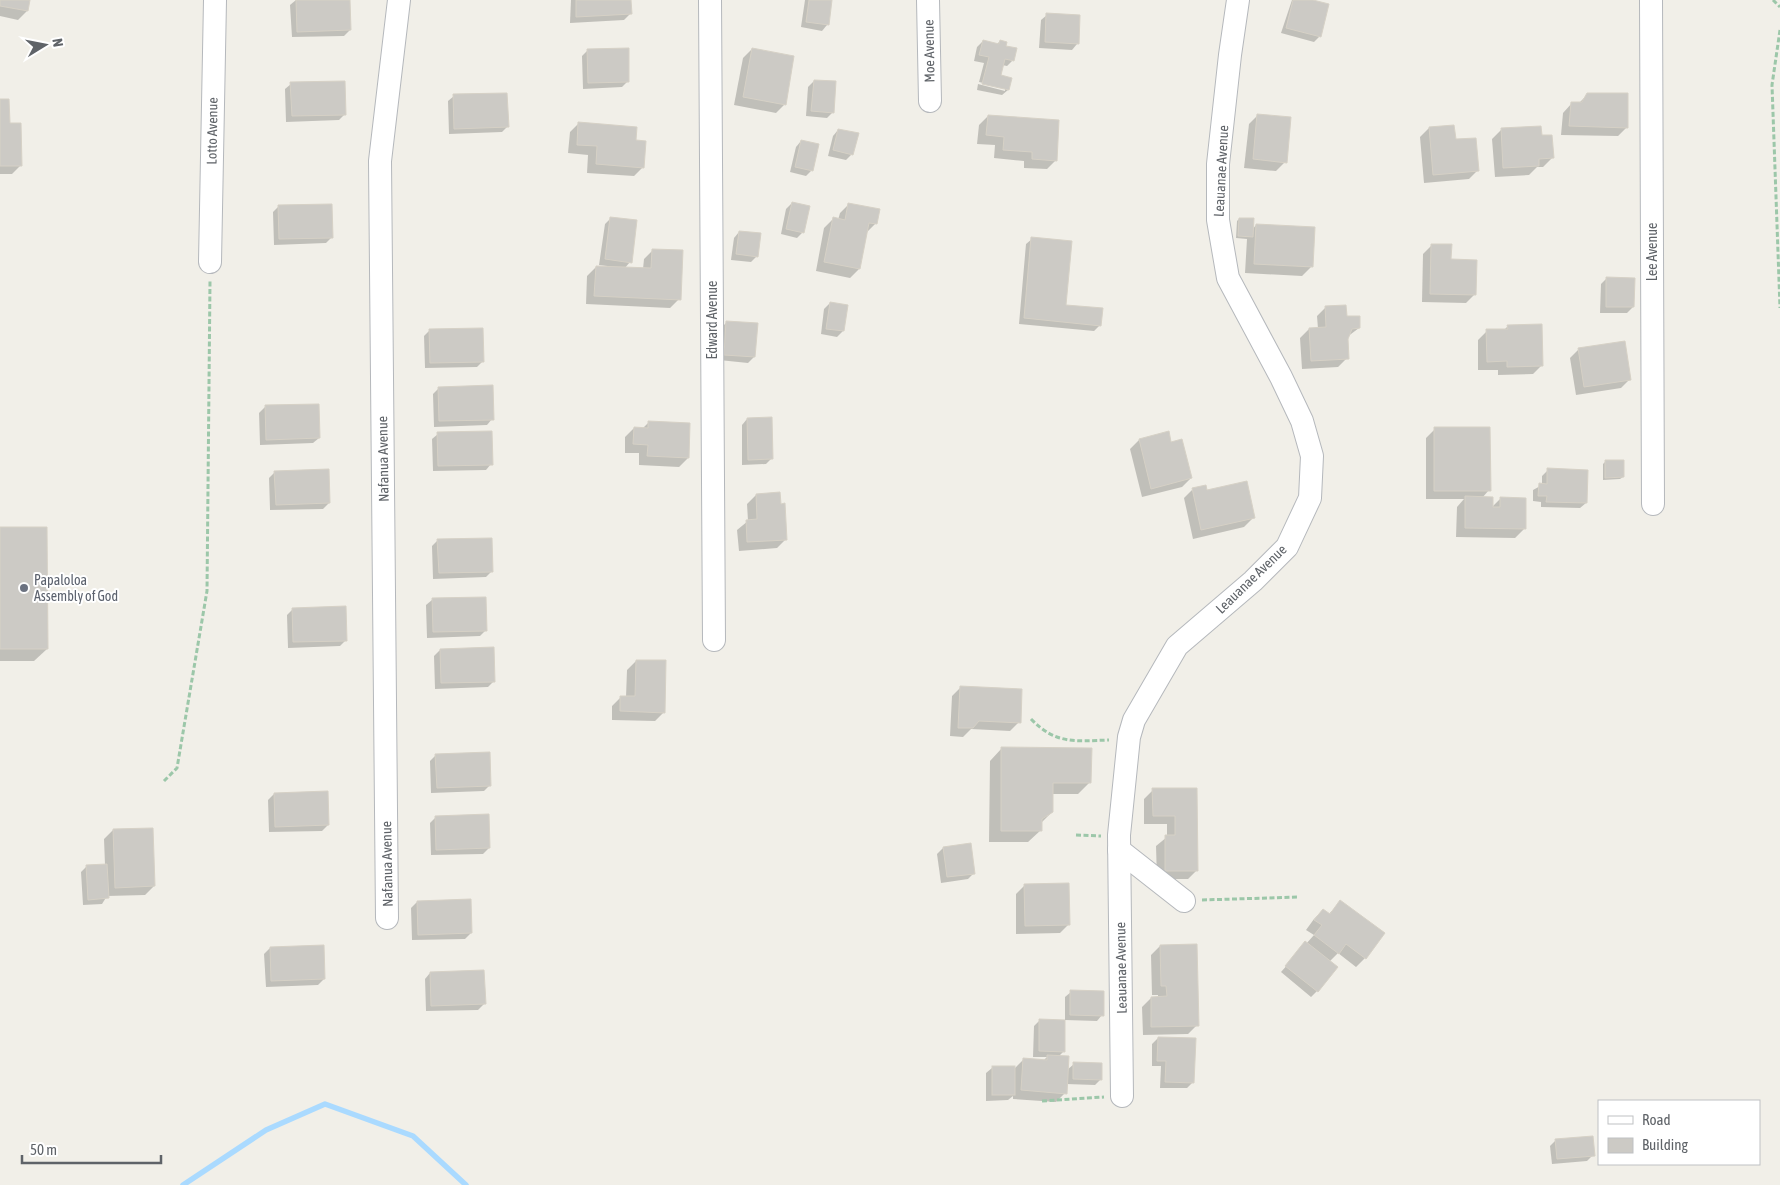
<svg xmlns="http://www.w3.org/2000/svg" width="1780" height="1185" font-family="'Asap Condensed',sans-serif">
	<style>
		.shadow { fill: #0003 }
		.lines { fill: none; stroke-linecap: round; stroke-linejoin: round }
		.stream { stroke: #aadaff; stroke-width: 5.5 }
		.building { fill: #cccac5; stroke: #d6d1c6 }
		.minor-casing { stroke: #b5b8bc; stroke-width: 24 }
		.path { stroke: #9cc7a9; stroke-width: 3; stroke-dasharray: 5 2.5; stroke-linecap: butt }
		.minor { stroke: #fff; stroke-width: 22 }
		.worship-dot { fill: #6b7280; stroke: #fff; stroke-width: 2 }
		.labels { text-anchor: middle; stroke-width: 4; stroke-linejoin: round; paint-order: stroke }
		.street-label { font-size: 14px; fill: #5f6368; stroke: #fff }
		.worship-label { font-size: 14px; fill: #5b616d; stroke: #fff; text-anchor: start }
	</style>
	<rect width="100%" height="100%" fill="#f1efe8"/>
	<g class="shadow">
		<path d="M0,0H29L27,11L18,20L0,16Z"/>
		<path d="M296,0H349L350,30L344,36L292,37L290,5Z"/>
		<path d="M571,0H629L630,14L624,20L570,23Z"/>
		<path d="M805,0H831L827,25L822,31L801,27Z"/>
		<path d="M1292,0H1309L1320,36L1314,42L1281,33Z"/>
		<path d="M1047,15L1077,44L1072,50L1039,48L1041,20Z"/>
		<path d="M983,41L997,44L1000,41L1013,60L1007,66L1002,65L999,76L1008,90L1002,95L977,90L978,84L1005,91V88L979,82L984,63L974,61L977,47Z"/>
		<path d="M752,49L785,104L776,113L734,105L743,58Z"/>
		<path d="M588,50L628,81L622,87L583,89L582,56Z"/>
		<path d="M814,81L833,112L827,118L806,116L808,87Z"/>
		<path d="M291,84L345,114L339,120L286,122L285,89Z"/>
		<path d="M1588,94L1627,127L1618,136L1561,135L1563,113L1572,103H1579Z"/>
		<path d="M454,96L508,126L502,132L449,134L448,101Z"/>
		<path d="M0,100L21,165L12,174H0Z"/>
		<path d="M1258,115L1285,162L1276,171L1244,168L1249,124Z"/>
		<path d="M988,116L1056,160L1047,169L1024,168V161L994,158L995,145L977,144L979,125Z"/>
		<path d="M579,123L643,167L634,176L587,173L588,155L568,153L570,132Z"/>
		<path d="M1429,128L1454,141L1478,170L1469,179L1424,183L1420,137Z"/>
		<path d="M838,130L852,154L846,160L828,156L833,136Z"/>
		<path d="M1501,130L1541,136L1552,158L1543,167H1537L1529,175L1495,177L1492,139Z"/>
		<path d="M801,141L812,170L806,176L790,172L796,147Z"/>
		<path d="M792,203L803,232L797,238L781,234L786,209Z"/>
		<path d="M849,204L876,223L867,232L859,269L850,278L816,271L824,228L833,219L838,220L840,213Z"/>
		<path d="M278,207L332,237L326,243L274,245L273,212Z"/>
		<path d="M611,218L630,262L624,269H643L644,259L653,250L679,299L670,308L586,304L587,276L596,267L607,268V266L599,265L605,224Z"/>
		<path d="M1239,219L1252,230L1256,225L1311,267L1302,276L1245,273L1247,239L1236,238L1237,221Z"/>
		<path d="M739,232L757,256L751,262L731,260L734,238Z"/>
		<path d="M1032,239L1065,306L1100,325L1094,331L1019,324L1026,244Z"/>
		<path d="M1432,245L1450,260L1475,294L1466,303L1422,302L1423,254Z"/>
		<path d="M1606,279L1633,307L1627,313H1600L1601,284Z"/>
		<path d="M830,303L843,331L837,337L821,334L824,309Z"/>
		<path d="M1326,307L1359,328L1347,337V358L1338,367L1302,369L1300,338L1309,329H1318L1317,316Z"/>
		<path d="M727,322L754,357L748,363L719,360L721,328Z"/>
		<path d="M1508,326L1542,365L1533,374L1498,375V370H1478V340L1487,331L1504,330Z"/>
		<path d="M429,331L483,361L477,367L425,368L424,336Z"/>
		<path d="M1579,349L1630,379L1621,388L1576,395L1570,358Z"/>
		<path d="M439,388L492,419L487,425L434,427L433,394Z"/>
		<path d="M265,407L319,438L313,443L260,445L259,413Z"/>
		<path d="M747,419L771,459L766,464L742,465V425Z"/>
		<path d="M649,422L688,458L679,467L639,465V453H625V437L634,428L642,429Z"/>
		<path d="M1435,429L1489,490L1482,498L1491,508L1501,498L1524,529L1515,538L1456,537L1457,507L1464,499H1426V438Z"/>
		<path d="M1168,433L1171,443L1191,478L1182,487L1142,497L1130,449L1139,440Z"/>
		<path d="M438,434L491,464L486,470L433,471L432,439Z"/>
		<path d="M1605,462L1623,477L1620,479L1603,480V464Z"/>
		<path d="M1548,470L1586,503L1580,508L1541,507V502L1533,501V490L1542,485V476Z"/>
		<path d="M275,472L329,503L323,509L270,510L269,478Z"/>
		<path d="M1193,489L1206,491L1253,518L1244,527L1193,539L1184,498Z"/>
		<path d="M756,495L786,539L777,548L739,551L737,530L748,521L747,504Z"/>
		<path d="M0,528L47,649L34,661H0Z"/>
		<path d="M438,540L492,571L486,577L433,579L432,546Z"/>
		<path d="M432,600L486,630L480,636L427,638L426,605Z"/>
		<path d="M293,609L346,640L340,646L288,648L287,615Z"/>
		<path d="M440,650L494,681L488,687L435,689L434,656Z"/>
		<path d="M636,661L664,712L655,721L612,720V706L621,697H626L627,670Z"/>
		<path d="M961,687L1019,722L1010,731L971,729L963,737L950,736L952,696Z"/>
		<path d="M1002,748L1090,782L1078,794H1052V812L1041,823V830L1028,842H989L990,761Z"/>
		<path d="M436,755L490,785L484,791L431,793L430,761Z"/>
		<path d="M1153,790H1196L1197,870L1188,879H1157L1156,846L1167,837V824H1144V799Z"/>
		<path d="M274,794L328,825L322,831L269,832L268,800Z"/>
		<path d="M436,817L489,848L483,854L431,855L430,823Z"/>
		<path d="M113,830L154,886L145,895L107,896L102,904L83,905L81,872L86,867L105,865L104,839Z"/>
		<path d="M943,848L974,873L968,879L941,883L937,854Z"/>
		<path d="M1025,885L1069,924L1060,933L1016,934V894Z"/>
		<path d="M417,902L471,933L465,939L412,940L411,908Z"/>
		<path d="M1340,902L1365,958L1356,967L1338,953L1329,962L1317,991L1311,997L1281,972L1314,935L1306,930L1314,919L1323,910L1329,914Z"/>
		<path d="M1160,946L1197,1025L1188,1034L1143,1035L1142,1007L1151,998H1158V995H1152L1151,955Z"/>
		<path d="M270,948L324,979L318,985L266,987L264,954Z"/>
		<path d="M430,973L484,1004L478,1010L426,1011L425,979Z"/>
		<path d="M1071,992L1102,1015L1097,1021L1065,1020V997Z"/>
		<path d="M1040,1020L1063,1052L1058,1057L1067,1070L1074,1064L1101,1079L1095,1085L1066,1084L1065,1093L1056,1102L1013,1099V1096L1008,1100L986,1101V1073L992,1068H1015L1024,1059L1043,1061L1047,1057H1033L1034,1026Z"/>
		<path d="M1158,1038L1193,1082L1187,1088H1160L1161,1066H1152V1044Z"/>
		<path d="M1556,1140L1593,1155L1587,1161L1552,1164L1550,1146Z"/>
	</g>
	<g class="lines">
		<path class="stream" d="M183,1185L266,1130L325,1104L413,1136L466,1185"/>
	</g>
	<g class="building">
		<path d="M0,0H30L28,11L0,6Z"/>
		<path d="M296,0H350L351,30L297,32Z"/>
		<path d="M576,0H631L632,14L576,17Z"/>
		<path d="M809,0H832L829,25L806,22Z"/>
		<path d="M1293,0H1313L1329,4L1321,37L1286,28Z"/>
		<path d="M1046,13L1080,15L1079,44L1045,42Z"/>
		<path d="M983,40L999,44L1000,40L1007,42L1006,46L1017,48L1014,61L1005,59L1001,75L1012,78L1009,90L982,84L989,57L979,55Z"/>
		<path d="M629,48V82L588,83L587,49Z"/>
		<path d="M752,48L794,56L786,105L743,97Z"/>
		<path d="M814,80L836,81L834,113L811,111Z"/>
		<path d="M345,81L346,115L292,116L290,82Z"/>
		<path d="M507,93L509,127L454,129L453,94Z"/>
		<path d="M1587,93H1628V128L1569,126L1571,102H1582Z"/>
		<path d="M0,99H9L10,123H21L22,166H0Z"/>
		<path d="M1257,114L1291,117L1287,163L1253,159Z"/>
		<path d="M988,115L1059,120L1057,161L1032,159V152L1003,150L1004,137L986,135Z"/>
		<path d="M578,122L637,127L636,140L646,141L644,168L596,164L597,146L577,145Z"/>
		<path d="M1454,125L1456,139L1476,138L1479,171L1433,175L1429,127Z"/>
		<path d="M1541,126L1542,135H1552L1554,158L1539,159V166L1503,168L1501,128Z"/>
		<path d="M838,129L859,133L853,155L833,150Z"/>
		<path d="M801,140L819,144L813,171L795,167Z"/>
		<path d="M792,202L810,206L804,233L786,229Z"/>
		<path d="M848,203L880,209L877,224L869,223L860,269L824,262L833,217L845,220Z"/>
		<path d="M332,204L333,238L279,239L278,205Z"/>
		<path d="M610,217L637,220L632,263L605,259Z"/>
		<path d="M1239,218H1254L1253,237L1238,236Z"/>
		<path d="M1256,224L1315,227L1313,267L1254,264Z"/>
		<path d="M739,231L761,233L758,257L736,254Z"/>
		<path d="M1031,237L1072,241L1066,305L1103,308L1101,326L1024,318Z"/>
		<path d="M1431,244H1452L1451,259L1477,260L1476,295L1430,294Z"/>
		<path d="M652,249L683,250L681,300L594,296L596,266L651,268Z"/>
		<path d="M1606,277L1635,278L1634,307H1606Z"/>
		<path d="M830,302L848,305L844,331L826,329Z"/>
		<path d="M1346,305L1347,316H1360V328L1352,329L1348,339L1349,359L1311,361L1309,328L1326,327L1325,306Z"/>
		<path d="M726,321L758,323L755,357L724,355Z"/>
		<path d="M1542,324L1543,366L1507,367V361L1487,362L1486,329H1508L1507,325Z"/>
		<path d="M483,328L484,362L430,363L429,329Z"/>
		<path d="M1625,341L1631,380L1584,387L1578,348Z"/>
		<path d="M493,385L494,420L439,421L438,387Z"/>
		<path d="M319,404L320,438L266,440L265,405Z"/>
		<path d="M772,417L773,459L748,460L747,418Z"/>
		<path d="M648,421L690,423L689,458L647,456L648,445L633,444L634,427L648,428Z"/>
		<path d="M1434,427H1490L1491,491H1434Z"/>
		<path d="M492,431L493,465L438,466L437,432Z"/>
		<path d="M1169,431L1171,442L1182,439L1192,478L1151,489L1139,439Z"/>
		<path d="M1605,460H1624V477L1605,478Z"/>
		<path d="M1547,468L1588,470L1587,503L1546,502L1547,496H1538L1539,483L1547,484Z"/>
		<path d="M329,469L330,503L276,505L274,471Z"/>
		<path d="M1247,481L1255,518L1201,530L1192,488L1206,485L1207,490Z"/>
		<path d="M780,492L781,504L785,503L787,540L747,542L746,520L757,519L756,494Z"/>
		<path d="M1465,496L1493,497V507H1500V497L1526,498V529L1465,528Z"/>
		<path d="M0,527H47L48,649H0Z"/>
		<path d="M492,538L493,572L439,573L437,539Z"/>
		<path d="M486,597L487,631L433,632L432,598Z"/>
		<path d="M346,606L347,641L293,642L292,608Z"/>
		<path d="M494,647L495,682L441,683L440,649Z"/>
		<path d="M636,660H666L665,713L620,711V696H635Z"/>
		<path d="M960,686L1022,689L1021,723L979,721L973,728H958Z"/>
		<path d="M1001,747L1092,748L1091,783H1053V812L1042,819V831H1001Z"/>
		<path d="M490,752L491,786L437,788L435,754Z"/>
		<path d="M1152,788H1197L1198,871H1165V835H1175V816H1153Z"/>
		<path d="M328,791L329,825L275,827L274,793Z"/>
		<path d="M489,814L490,848L436,850L435,816Z"/>
		<path d="M153,828L155,886L115,888L113,829Z"/>
		<path d="M971,843L975,874L947,877L943,847Z"/>
		<path d="M107,864L109,898L88,900L86,865Z"/>
		<path d="M1069,883L1070,925L1025,926L1024,884Z"/>
		<path d="M471,899L472,933L418,935L417,901Z"/>
		<path d="M1340,900L1385,933L1366,959L1346,944L1339,954L1314,935L1322,925L1314,920L1323,909L1330,914Z"/>
		<path d="M1305,941L1338,967L1318,992L1285,966Z"/>
		<path d="M1197,944L1199,1026L1151,1027V997L1167,996L1166,986H1161L1160,945Z"/>
		<path d="M324,945L325,979L271,981L270,947Z"/>
		<path d="M484,970L486,1004L431,1006L430,972Z"/>
		<path d="M1070,990L1104,991V1016L1070,1015Z"/>
		<path d="M1039,1019L1065,1020V1052L1039,1051Z"/>
		<path d="M1158,1037L1196,1038L1194,1083L1165,1082L1166,1061H1157Z"/>
		<path d="M1047,1055L1069,1056L1067,1094L1021,1090L1023,1058L1047,1060Z"/>
		<path d="M1073,1062L1102,1063V1080L1073,1079Z"/>
		<rect x="992" y="1066" width="23" height="29"/>
		<path d="M1593,1136L1595,1156L1557,1159L1555,1139Z"/>
	</g>
	<g class="lines">
		<defs>
			<g id="minor">
				<path d="M710,0L714,640"/>
				<path d="M928,0L930,101"/>
				<path d="M1651,0L1653,504"/>
				<path d="M210,262L215,0"/>
				<path d="M1119,850L1184,901"/>
				<path d="M387,918L380,161L399,0"/>
				<path d="M1122,1096L1119,835L1129,737L1134,720L1177,646L1253,581L1287,547L1310,498L1312,456L1302,421L1281,377L1228,278L1218,220V164L1230,55L1238,0"/>
			</g>
		</defs>
		<use href="#minor" class="minor-casing"/>
		<g class="path">
			<path d="M1773,0L1780,7"/>
			<path d="M1780,30L1772,85L1780,308"/>
			<path d="M1031,719C1056,745 1076,741 1109,740"/>
			<path d="M164,781L177,768L207,591L210,281"/>
			<path d="M1076,835L1101,836"/>
			<path d="M1202,900L1299,897"/>
			<path d="M1042,1101L1104,1097"/>
		</g>
		<use href="#minor" class="minor"/>
	</g>
	<circle class="worship-dot" cx="24" cy="588" r="5"/>
	<g class="labels">
		<g class="street-label">
			<text transform="translate(929 51) rotate(-91)" y="5">Moe Avenue</text>
			<text transform="translate(212 131) rotate(-89)" y="5">Lotto Avenue</text>
			<text transform="translate(1221 171) rotate(-87)" y="5">Leauanae Avenue</text>
			<text transform="translate(1652 252) rotate(-90)" y="5">Lee Avenue</text>
			<text transform="translate(712 320) rotate(-90)" y="5">Edward Avenue</text>
			<text transform="translate(383 459) rotate(-91)" y="5">Nafanua Avenue</text>
			<text transform="translate(1251 579) rotate(-44)" y="5">Leauanae Avenue</text>
			<text transform="translate(387 864) rotate(-91)" y="5">Nafanua Avenue</text>
			<text transform="translate(1121 968) rotate(-91)" y="5">Leauanae Avenue</text>
		</g>
		<g class="worship-label">
			<text x="34" y="585">Papaloloa<tspan x="34" dy="16">Assembly of God</tspan></text>
		</g>
	</g>
	<rect x="1598" y="1100" width="162" height="65" fill="#ffffff" stroke="#bfc1c3"/>
	<rect x="1608" y="1116" width="25" height="8" fill="#ffffff" stroke="#bfc1c3"/>
	<text x="1642" y="1125" font-size="15" fill="#5f6368">Road</text>
	<rect x="1608" y="1138" width="25" height="15" fill="#cccac5" stroke="#bfc1c3"/>
	<text x="1642" y="1150" font-size="15" fill="#5f6368">Building</text>
	<g transform="translate(45 45) rotate(80)" stroke="#ffffff" stroke-width="4" paint-order="stroke">
	<path d="M0-4L9 19L0 12L-9 19Z" fill="#5f6368"/>
	<text y="-8" font-size="14" font-weight="bold" text-anchor="middle" fill="#5f6368">N</text>
	</g>
	<path d="M22 1155v8h139v-8" fill="none" stroke="#5f6368" stroke-width="2.5"/>
	<text x="30" y="1155" font-size="15" fill="#5f6368" stroke="#ffffff" stroke-width="4" paint-order="stroke">50 m</text>
</svg>
